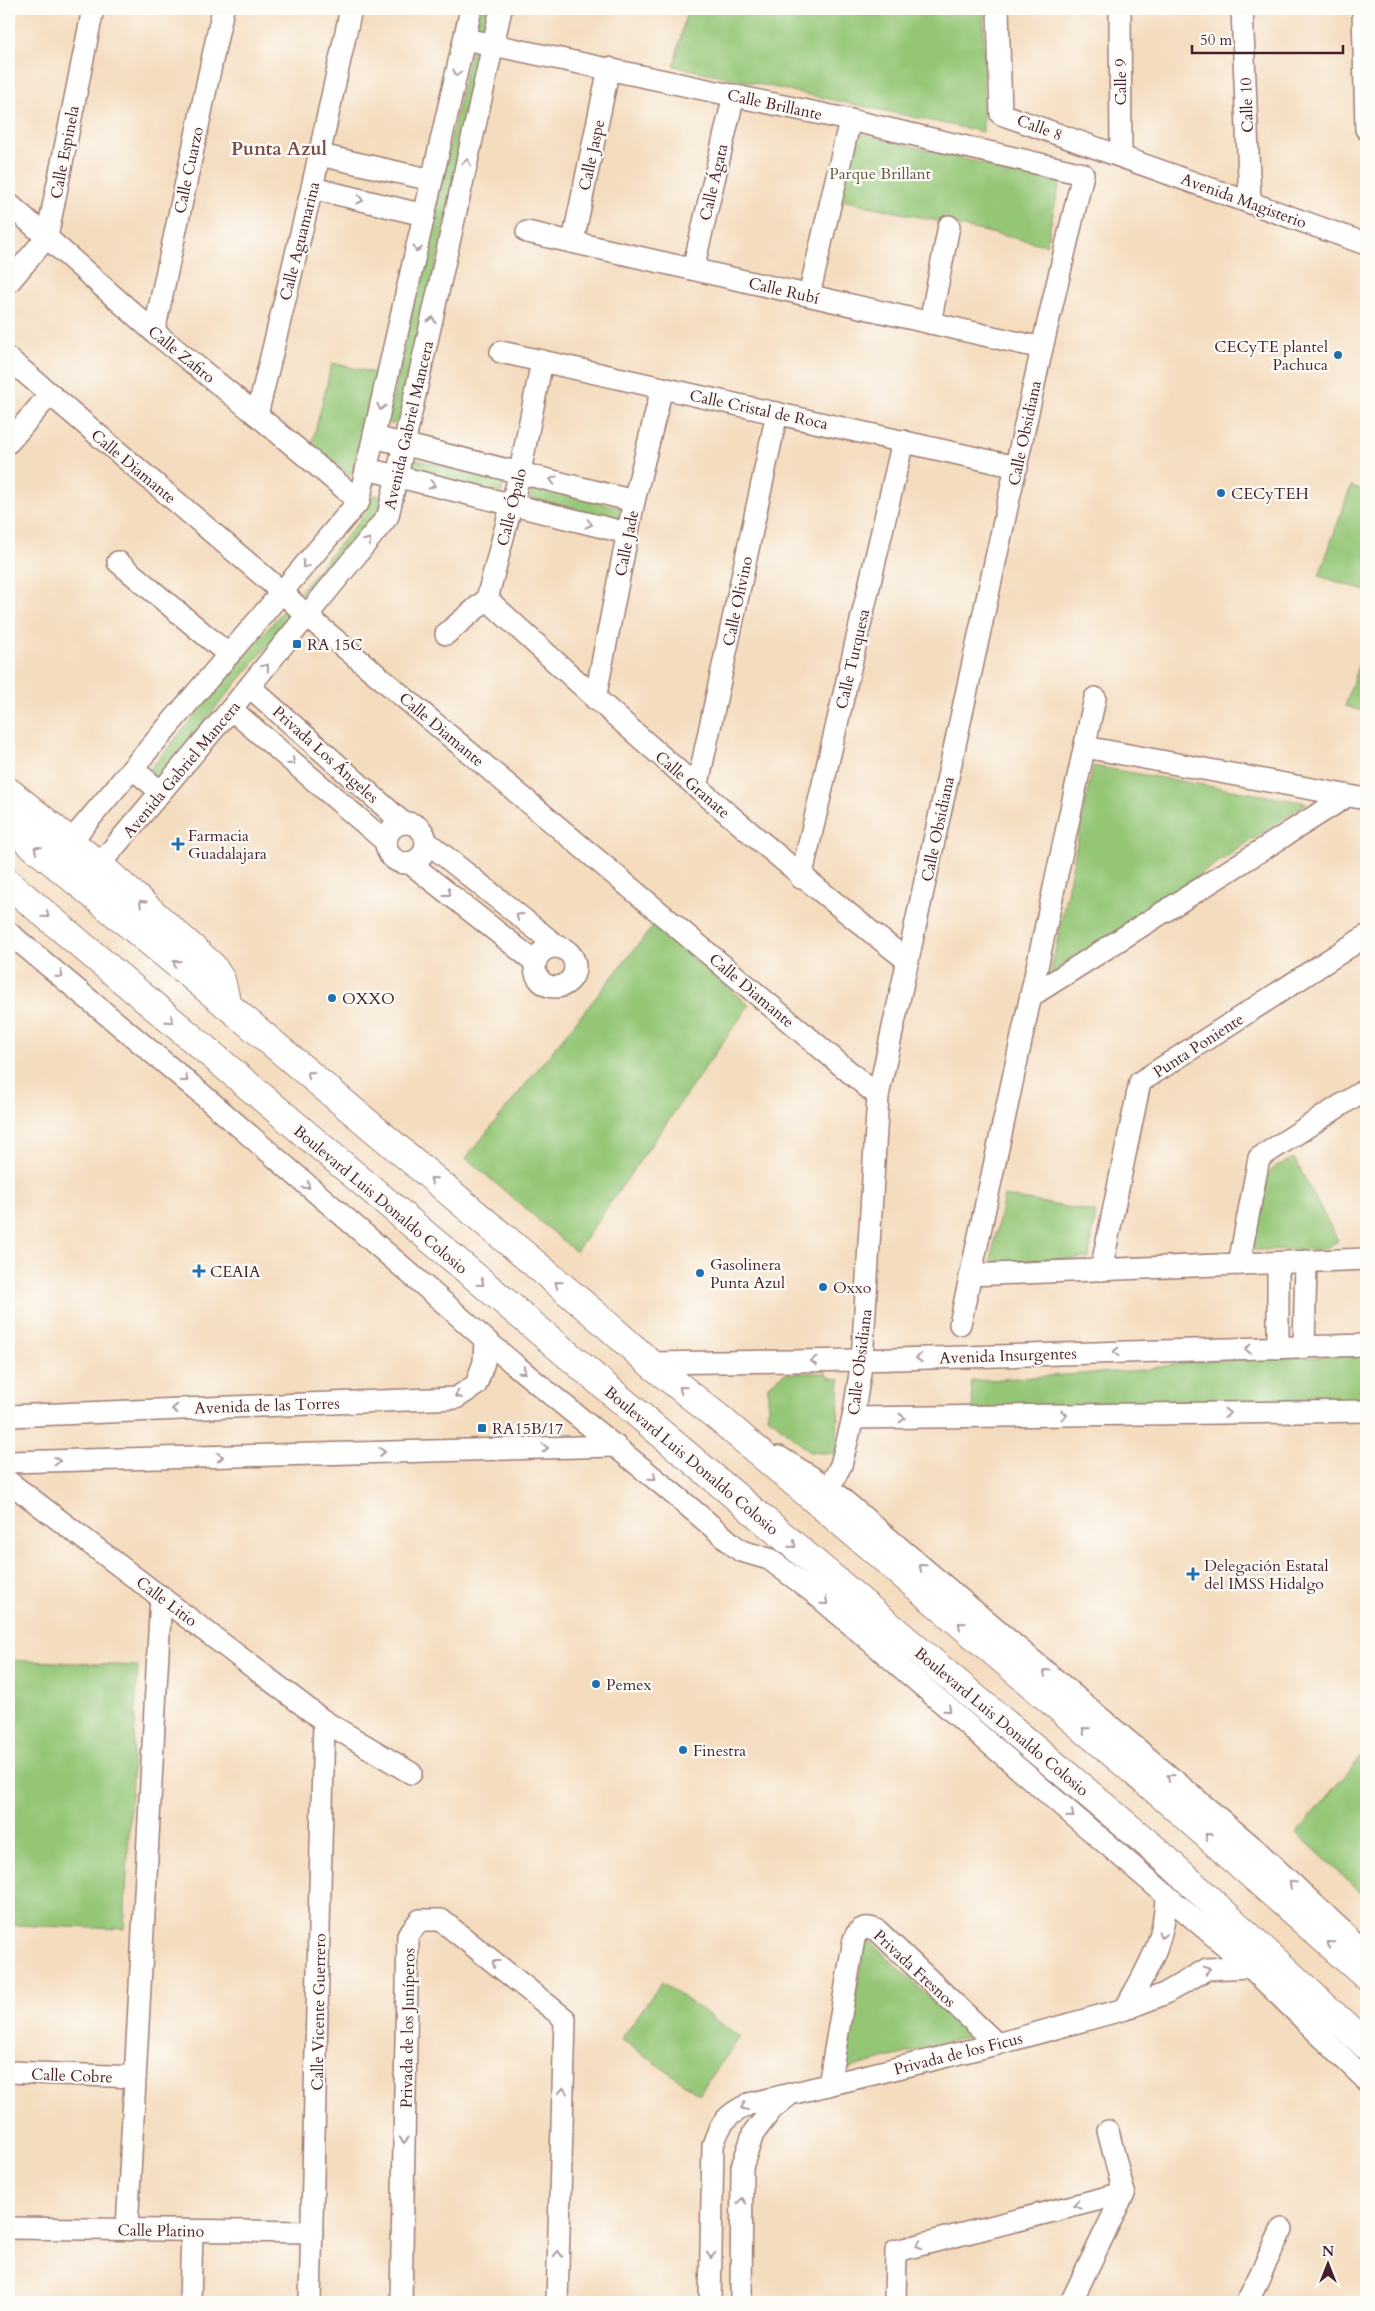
<svg xmlns="http://www.w3.org/2000/svg" width="1375" height="2311" font-family="Cardo,serif">
	<style>
		.green { fill: #94c676; stroke: #6f7250 }
		.lines { fill: none; stroke-linecap: round; stroke-linejoin: round }
		.minor-casing { stroke: #9f7e74; stroke-width: 24 }
		.major-casing { stroke: #9f7e74; stroke-width: 30 }
		.highway-casing { stroke: #9f7e74; stroke-width: 30 }
		.minor { stroke: #fff; stroke-width: 21 }
		.major { stroke: #fff; stroke-width: 28 }
		.highway { stroke: #fff; stroke-width: 28 }
		.oneway { stroke: #ae9aa0 }
		.poi-dot { fill: #1f6fb2; stroke: #fdfcf7; stroke-width: 2 }
		.labels { text-anchor: middle; stroke-width: 4.5; stroke-linejoin: round; paint-order: stroke }
		.street-label { font-size: 16px; fill: #4a1f2b; stroke: #fdfcf7 }
		.park-label { font-size: 16px; fill: #645945; stroke: #fdfcf7 }
		.poi-label { font-size: 16px; fill: #4a1f2b; stroke: #fdfcf7; text-anchor: start }
		.quarter-label { font-size: 19px; font-weight: bold; fill: #794f4c; stroke: #fdfcf7 }
	</style>
	<rect width="100%" height="100%" fill="#fdfcf7"/>
	<filter id="ink" filterUnits="userSpaceOnUse"><feTurbulence type="fractalNoise" baseFrequency=".02" numOctaves="2"/><feDisplacementMap in="SourceGraphic" scale="10" xChannelSelector="R" yChannelSelector="G"/><feConvolveMatrix kernelMatrix="1 2 1 2 8 2 1 2 1" color-interpolation-filters="sRGB"/></filter>
	<filter id="wash" filterUnits="userSpaceOnUse"><feTurbulence type="fractalNoise" baseFrequency=".0096" numOctaves="4" result="noise"/><feDisplacementMap in="SourceGraphic" scale="20" xChannelSelector="R" yChannelSelector="G"/><feGaussianBlur stdDeviation="1.12" result="paint"/><feColorMatrix in="noise" values="0 0 0 0 0 0 0 0 0 0 0 0 0 0 0 0 0 1.4 0 .05"/><feComposite in="paint" operator="in"/></filter>
	<g filter="url(#wash)">
		<rect width="100%" height="100%" fill="#f4dcbe"/>
		<g class="green">
			<path d="M480,9H493L489,28L485,30L477,25Z"/>
			<path d="M687,9H984L983,132L674,66Z"/>
			<path d="M474,50L483,54L400,423L390,424L388,420L470,52Z"/>
			<path d="M853,132L1060,182L1046,245L837,199Z"/>
			<path d="M332,363L375,373L351,477L312,444Z"/>
			<path d="M413,459L504,481L501,493L410,471Z"/>
			<path d="M1351,486L1366,491V591L1319,576Z"/>
			<path d="M532,487L622,508L620,520L530,499Z"/>
			<path d="M373,494L382,497C382,523 325,578 306,599L299,592L360,520Z"/>
			<path d="M285,608L292,615V617L154,781L146,774Z"/>
			<path d="M1366,641V712L1345,706Z"/>
			<path d="M1093,766L1307,803L1050,975Z"/>
			<path d="M654,925L749,1005L576,1252L466,1158Z"/>
			<path d="M1294,1158L1338,1241L1325,1249L1251,1250L1267,1175L1274,1167Z"/>
			<path d="M1004,1196L1096,1212L1089,1258L990,1262Z"/>
			<path d="M1366,1355V1399L973,1411L971,1381L1143,1370L1192,1361Z"/>
			<path d="M785,1373H826L830,1378L840,1379L836,1454L810,1452L768,1416V1385Z"/>
			<path d="M9,1660L138,1666L124,1929L9,1925Z"/>
			<path d="M1366,1751V1898L1297,1833Z"/>
			<path d="M866,1937L970,2036L842,2070Z"/>
			<path d="M662,1982L740,2037L699,2094L621,2039Z"/>
		</g>
	</g>
	<g filter="url(#ink)">
		<g class="lines">
			<defs>
				<g id="minor">
					<path d="M998,9L1001,114L1366,244"/>
					<path d="M1120,9L1121,156"/>
					<path d="M1242,9L1250,202"/>
					<path d="M1363,9L1366,129"/>
					<path d="M465,39L850,120L1083,174L1042,348L878,1096L862,1360L853,1418L841,1465L829,1488"/>
					<path d="M320,155L432,180"/>
					<path d="M312,188L424,215"/>
					<path d="M9,204L154,332L257,415L359,501"/>
					<path d="M527,232L1042,348"/>
					<path d="M573,241L609,68"/>
					<path d="M693,269L734,95"/>
					<path d="M9,282L47,237L93,9"/>
					<path d="M809,295L850,120"/>
					<path d="M930,323L949,226"/>
					<path d="M154,332L223,9"/>
					<path d="M501,352L1017,467"/>
					<path d="M9,359L282,592L307,616L878,1096"/>
					<path d="M257,415L312,188L351,9"/>
					<path d="M374,437L634,501"/>
					<path d="M9,442L50,394"/>
					<path d="M367,469L627,533"/>
					<path d="M118,562L229,655"/>
					<path d="M487,599C623,725 762,847 908,961"/>
					<path d="M446,634L487,599L520,472L542,361"/>
					<path d="M250,687L402,822"/>
					<path d="M595,699L634,501L662,388"/>
					<path d="M231,709L385,841"/>
					<path d="M1085,747L1366,799"/>
					<path d="M133,769L161,792"/>
					<path d="M697,788L777,413"/>
					<circle cx="406" cy="843" r="20"/>
					<path d="M70,842L359,501L471,9"/>
					<path d="M427,842L557,946"/>
					<path d="M410,863L535,962"/>
					<path d="M99,865L231,709L388,516L501,9"/>
					<path d="M801,878L903,441"/>
					<path d="M9,933L190,1084L450,1308C540,1391 640,1462 731,1543L741,1551L769,1559L813,1592L1250,1967L1366,2080"/>
					<circle cx="555" cy="967" r="20"/>
					<path d="M1031,996L1347,796"/>
					<path d="M1278,1263V1348"/>
					<path d="M1239,1264L1259,1158L1366,1089"/>
					<path d="M1101,1270L1140,1082L1366,936"/>
					<path d="M970,1275L1366,1259"/>
					<path d="M960,1324L1095,698"/>
					<path d="M1304,1348L1306,1261"/>
					<path d="M650,1363L862,1360L1366,1345"/>
					<path d="M9,1416L456,1398L476,1385L484,1362L485,1341"/>
					<path d="M853,1418L1366,1411"/>
					<path d="M779,1457L829,1488L1254,1848L1366,1953"/>
					<path d="M9,1462L616,1446"/>
					<path d="M9,1482L324,1721L411,1773"/>
					<path d="M1125,2009C1147,1969 1165,1943 1166,1896"/>
					<path d="M9,2072L135,2077"/>
					<path d="M829,2085L854,1939C859,1927 867,1925 878,1931L997,2044"/>
					<path d="M1108,2131L1124,2193"/>
					<path d="M9,2228L312,2232"/>
					<path d="M127,2229L161,1596"/>
					<path d="M190,2302L192,2231"/>
					<path d="M310,2302L324,1721"/>
					<path d="M401,2302L408,1935L420,1920H441L565,2019L557,2302"/>
					<path d="M710,2302L713,2145C721,2121 727,2115 749,2104L997,2044L1125,2009L1164,1994L1207,1969L1250,1967"/>
					<path d="M741,2302L742,2167L753,2134L772,2109L788,2096"/>
					<path d="M895,2302L896,2251L1124,2193"/>
					<path d="M1071,2302L1124,2193"/>
					<path d="M1247,2302L1282,2229"/>
				</g>
				<g id="major">
					<path d="M9,826L227,1005L597,1316L650,1363L720,1419L1156,1790L1366,1976"/>
					<path d="M9,884L1159,1853L1366,2045"/>
				</g>
				<path id="highway" d="M9,792L99,865L212,966L221,980L227,1005"/>
			</defs>
			<use href="#minor" class="minor-casing"/>
			<use href="#major" class="major-casing"/>
			<use href="#highway" class="highway-casing"/>
			<use href="#minor" class="minor"/>
			<use href="#major" class="major"/>
			<use href="#highway" class="highway"/>
		</g>
		<defs><path id="oneway-chevron" d="M-2-3.5L2.5 0L-2 3.5" fill="none" stroke-width="1.6" stroke-linecap="round" stroke-linejoin="round" transform="scale(1.25)"/></defs>
		<g class="oneway">
			<use href="#oneway-chevron" transform="translate(457 73) rotate(103)"/>
			<use href="#oneway-chevron" transform="translate(467 162) rotate(-77)"/>
			<use href="#oneway-chevron" transform="translate(360 200) rotate(14)"/>
			<use href="#oneway-chevron" transform="translate(417 249) rotate(103)"/>
			<use href="#oneway-chevron" transform="translate(432 320) rotate(-77)"/>
			<use href="#oneway-chevron" transform="translate(381 407) rotate(103)"/>
			<use href="#oneway-chevron" transform="translate(553 480) rotate(-166)"/>
			<use href="#oneway-chevron" transform="translate(432 485) rotate(14)"/>
			<use href="#oneway-chevron" transform="translate(589 524) rotate(14)"/>
			<use href="#oneway-chevron" transform="translate(368 541) rotate(-51)"/>
			<use href="#oneway-chevron" transform="translate(305 565) rotate(130)"/>
			<use href="#oneway-chevron" transform="translate(266 667) rotate(-51)"/>
			<use href="#oneway-chevron" transform="translate(292 762) rotate(40)"/>
			<use href="#oneway-chevron" transform="translate(37 849) rotate(-140)"/>
			<use href="#oneway-chevron" transform="translate(448 893) rotate(38)"/>
			<use href="#oneway-chevron" transform="translate(142 903) rotate(-138)"/>
			<use href="#oneway-chevron" transform="translate(46 915) rotate(40)"/>
			<use href="#oneway-chevron" transform="translate(519 916) rotate(-141)"/>
			<use href="#oneway-chevron" transform="translate(176 963) rotate(-141)"/>
			<use href="#oneway-chevron" transform="translate(60 975) rotate(40)"/>
			<use href="#oneway-chevron" transform="translate(170 1020) rotate(40)"/>
			<use href="#oneway-chevron" transform="translate(310 1074) rotate(-140)"/>
			<use href="#oneway-chevron" transform="translate(185 1079) rotate(40)"/>
			<use href="#oneway-chevron" transform="translate(433 1180) rotate(-140)"/>
			<use href="#oneway-chevron" transform="translate(307 1186) rotate(41)"/>
			<use href="#oneway-chevron" transform="translate(481 1283) rotate(40)"/>
			<use href="#oneway-chevron" transform="translate(558 1284) rotate(-140)"/>
			<use href="#oneway-chevron" transform="translate(1248 1349) rotate(179)"/>
			<use href="#oneway-chevron" transform="translate(1116 1352) rotate(178)"/>
			<use href="#oneway-chevron" transform="translate(919 1358) rotate(178)"/>
			<use href="#oneway-chevron" transform="translate(814 1361) rotate(179)"/>
			<use href="#oneway-chevron" transform="translate(523 1371) rotate(39)"/>
			<use href="#oneway-chevron" transform="translate(682 1389) rotate(-141)"/>
			<use href="#oneway-chevron" transform="translate(458 1395) rotate(156)"/>
			<use href="#oneway-chevron" transform="translate(175 1409) rotate(178)"/>
			<use href="#oneway-chevron" transform="translate(1227 1413) rotate(-1)"/>
			<use href="#oneway-chevron" transform="translate(1064 1415) rotate(-1)"/>
			<use href="#oneway-chevron" transform="translate(902 1418) rotate(-1)"/>
			<use href="#oneway-chevron" transform="translate(545 1448) rotate(-2)"/>
			<use href="#oneway-chevron" transform="translate(382 1452) rotate(-2)"/>
			<use href="#oneway-chevron" transform="translate(220 1457) rotate(-2)"/>
			<use href="#oneway-chevron" transform="translate(57 1461) rotate(-2)"/>
			<use href="#oneway-chevron" transform="translate(653 1477) rotate(40)"/>
			<use href="#oneway-chevron" transform="translate(793 1545) rotate(40)"/>
			<use href="#oneway-chevron" transform="translate(922 1567) rotate(-140)"/>
			<use href="#oneway-chevron" transform="translate(825 1602) rotate(41)"/>
			<use href="#oneway-chevron" transform="translate(961 1625) rotate(-140)"/>
			<use href="#oneway-chevron" transform="translate(1046 1672) rotate(-140)"/>
			<use href="#oneway-chevron" transform="translate(948 1709) rotate(41)"/>
			<use href="#oneway-chevron" transform="translate(1085 1730) rotate(-140)"/>
			<use href="#oneway-chevron" transform="translate(1170 1777) rotate(-140)"/>
			<use href="#oneway-chevron" transform="translate(1071 1815) rotate(40)"/>
			<use href="#oneway-chevron" transform="translate(1208 1836) rotate(-139)"/>
			<use href="#oneway-chevron" transform="translate(1292 1884) rotate(-137)"/>
			<use href="#oneway-chevron" transform="translate(1162 1935) rotate(106)"/>
			<use href="#oneway-chevron" transform="translate(1330 1944) rotate(-139)"/>
			<use href="#oneway-chevron" transform="translate(495 1963) rotate(-142)"/>
			<use href="#oneway-chevron" transform="translate(1207 1970) rotate(-14)"/>
			<use href="#oneway-chevron" transform="translate(563 2091) rotate(-88)"/>
			<use href="#oneway-chevron" transform="translate(744 2107) rotate(157)"/>
			<use href="#oneway-chevron" transform="translate(404 2140) rotate(91)"/>
			<use href="#oneway-chevron" transform="translate(742 2201) rotate(-89)"/>
			<use href="#oneway-chevron" transform="translate(1077 2205) rotate(166)"/>
			<use href="#oneway-chevron" transform="translate(919 2245) rotate(166)"/>
			<use href="#oneway-chevron" transform="translate(558 2254) rotate(-88)"/>
			<use href="#oneway-chevron" transform="translate(711 2255) rotate(91)"/>
		</g>
	</g>
	<g class="poi-dot">
		<circle cx="1338" cy="355" r="5"/>
		<circle cx="1221" cy="493" r="5"/>
		<rect x="292" y="639" width="10" height="10" rx="2.5"/>
		<path d="M175.5 836.5h5v5h5v5h-5v5h-5v-5h-5v-5h5z"/>
		<circle cx="332" cy="998" r="5"/>
		<path d="M196.5 1263.5h5v5h5v5h-5v5h-5v-5h-5v-5h5z"/>
		<circle cx="700" cy="1273" r="5"/>
		<circle cx="823" cy="1287" r="5"/>
		<rect x="477" y="1423" width="10" height="10" rx="2.5"/>
		<path d="M1190.5 1566.5h5v5h5v5h-5v5h-5v-5h-5v-5h5z"/>
		<circle cx="596" cy="1684" r="5"/>
		<circle cx="683" cy="1750" r="5"/>
	</g>
	<g class="labels">
		<g class="street-label">
			<text transform="translate(1120 82) rotate(-90)" y="6">Calle 9</text>
			<text transform="translate(775 104) rotate(12)" y="6">Calle Brillante</text>
			<text transform="translate(1246 105) rotate(-92)" y="6">Calle 10</text>
			<text transform="translate(1040 127) rotate(20)" y="6">Calle 8</text>
			<text transform="translate(64 152) rotate(-79)" y="6">Calle Espinela</text>
			<text transform="translate(591 155) rotate(-78)" y="6">Calle Jaspe</text>
			<text transform="translate(188 170) rotate(-78)" y="6">Calle Cuarzo</text>
			<text transform="translate(713 182) rotate(-77)" y="6">Calle Ágata</text>
			<text transform="translate(1244 200) rotate(20)" y="6">Avenida Magisterio</text>
			<text transform="translate(299 241) rotate(-76)" y="6">Calle Aguamarina</text>
			<text transform="translate(784 290) rotate(13)" y="6">Calle Rubí</text>
			<text transform="translate(182 354) rotate(39)" y="6">Calle Zafiro</text>
			<text transform="translate(759 409) rotate(12)" y="6">Calle Cristal de Roca</text>
			<text transform="translate(408 425) rotate(-77)" y="6">Avenida Gabriel Mancera</text>
			<text transform="translate(1024 433) rotate(-78)" y="6">Calle Obsidiana</text>
			<text transform="translate(134 466) rotate(40)" y="6">Calle Diamante</text>
			<text transform="translate(511 507) rotate(-76)" y="6">Calle Ópalo</text>
			<text transform="translate(626 543) rotate(-79)" y="6">Calle Jade</text>
			<text transform="translate(737 601) rotate(-78)" y="6">Calle Olivino</text>
			<text transform="translate(852 659) rotate(-77)" y="6">Calle Turquesa</text>
			<text transform="translate(442 729) rotate(40)" y="6">Calle Diamante</text>
			<text transform="translate(326 754) rotate(42)" y="6">Privada Los Ángeles</text>
			<text transform="translate(181 769) rotate(-50)" y="6">Avenida Gabriel Mancera</text>
			<text transform="translate(693 784) rotate(41)" y="6">Calle Granate</text>
			<text transform="translate(937 829) rotate(-78)" y="6">Calle Obsidiana</text>
			<text transform="translate(752 990) rotate(40)" y="6">Calle Diamante</text>
			<text transform="translate(1198 1045) rotate(-33)" y="6">Punta Poniente</text>
			<text transform="translate(381 1199) rotate(40)" y="6">Boulevard Luis Donaldo Colosio</text>
			<text transform="translate(1008 1355) rotate(-2)" y="6">Avenida Insurgentes</text>
			<text transform="translate(859 1362) rotate(-83)" y="6">Calle Obsidiana</text>
			<text transform="translate(267 1405) rotate(-2)" y="6">Avenida de las Torres</text>
			<text transform="translate(692 1460) rotate(40)" y="6">Boulevard Luis Donaldo Colosio</text>
			<text transform="translate(167 1601) rotate(37)" y="6">Calle Litio</text>
			<text transform="translate(1002 1721) rotate(40)" y="6">Boulevard Luis Donaldo Colosio</text>
			<text transform="translate(915 1968) rotate(43)" y="6">Privada Fresnos</text>
			<text transform="translate(318 2012) rotate(-89)" y="6">Calle Vicente Guerrero</text>
			<text transform="translate(407 2028) rotate(-89)" y="6">Privada de los Juníperos</text>
			<text transform="translate(958 2053) rotate(-14)" y="6">Privada de los Ficus</text>
			<text transform="translate(72 2075) rotate(2)" y="6">Calle Cobre</text>
			<text transform="translate(161 2230) rotate(1)" y="6">Calle Platino</text>
		</g>
		<g class="park-label">
			<text x="880" y="179">Parque Brillant</text>
		</g>
		<g class="poi-label">
			<text x="1328" y="352" text-anchor="end">CECyTE plantel<tspan x="1328" dy="18">Pachuca</tspan></text>
			<text x="1231" y="499">CECyTEH</text>
			<text x="307" y="650">RA 15C</text>
			<text x="188" y="841">Farmacia<tspan x="188" dy="18">Guadalajara</tspan></text>
			<text x="342" y="1004">OXXO</text>
			<text x="710" y="1270">Gasolinera<tspan x="710" dy="18">Punta Azul</tspan></text>
			<text x="210" y="1277">CEAIA</text>
			<text x="833" y="1293">Oxxo</text>
			<text x="492" y="1434">RA15B/17</text>
			<text x="1204" y="1571">Delegación Estatal<tspan x="1204" dy="18">del IMSS Hidalgo</tspan></text>
			<text x="606" y="1690">Pemex</text>
			<text x="693" y="1756">Finestra</text>
		</g>
		<g class="quarter-label">
			<text x="279" y="155">Punta Azul</text>
		</g>
	</g>
	<rect width="1375" height="2311" fill="none" stroke="#fdfcf7" stroke-width="30"/>
	<g transform="translate(1328 2264)" stroke="#fdfcf7" stroke-width="4" paint-order="stroke">
	<path d="M0-4L9 19L0 12L-9 19Z" fill="#4a1f2b"/>
	<text y="-8" font-size="14" font-weight="bold" text-anchor="middle" fill="#4a1f2b">N</text>
	</g>
	<path d="M1192 45v8h151v-8" fill="none" stroke="#4a1f2b" stroke-width="2.5"/>
	<text x="1200" y="45" font-size="15" fill="#4a1f2b" stroke="#fdfcf7" stroke-width="4" paint-order="stroke">50 m</text>
</svg>
